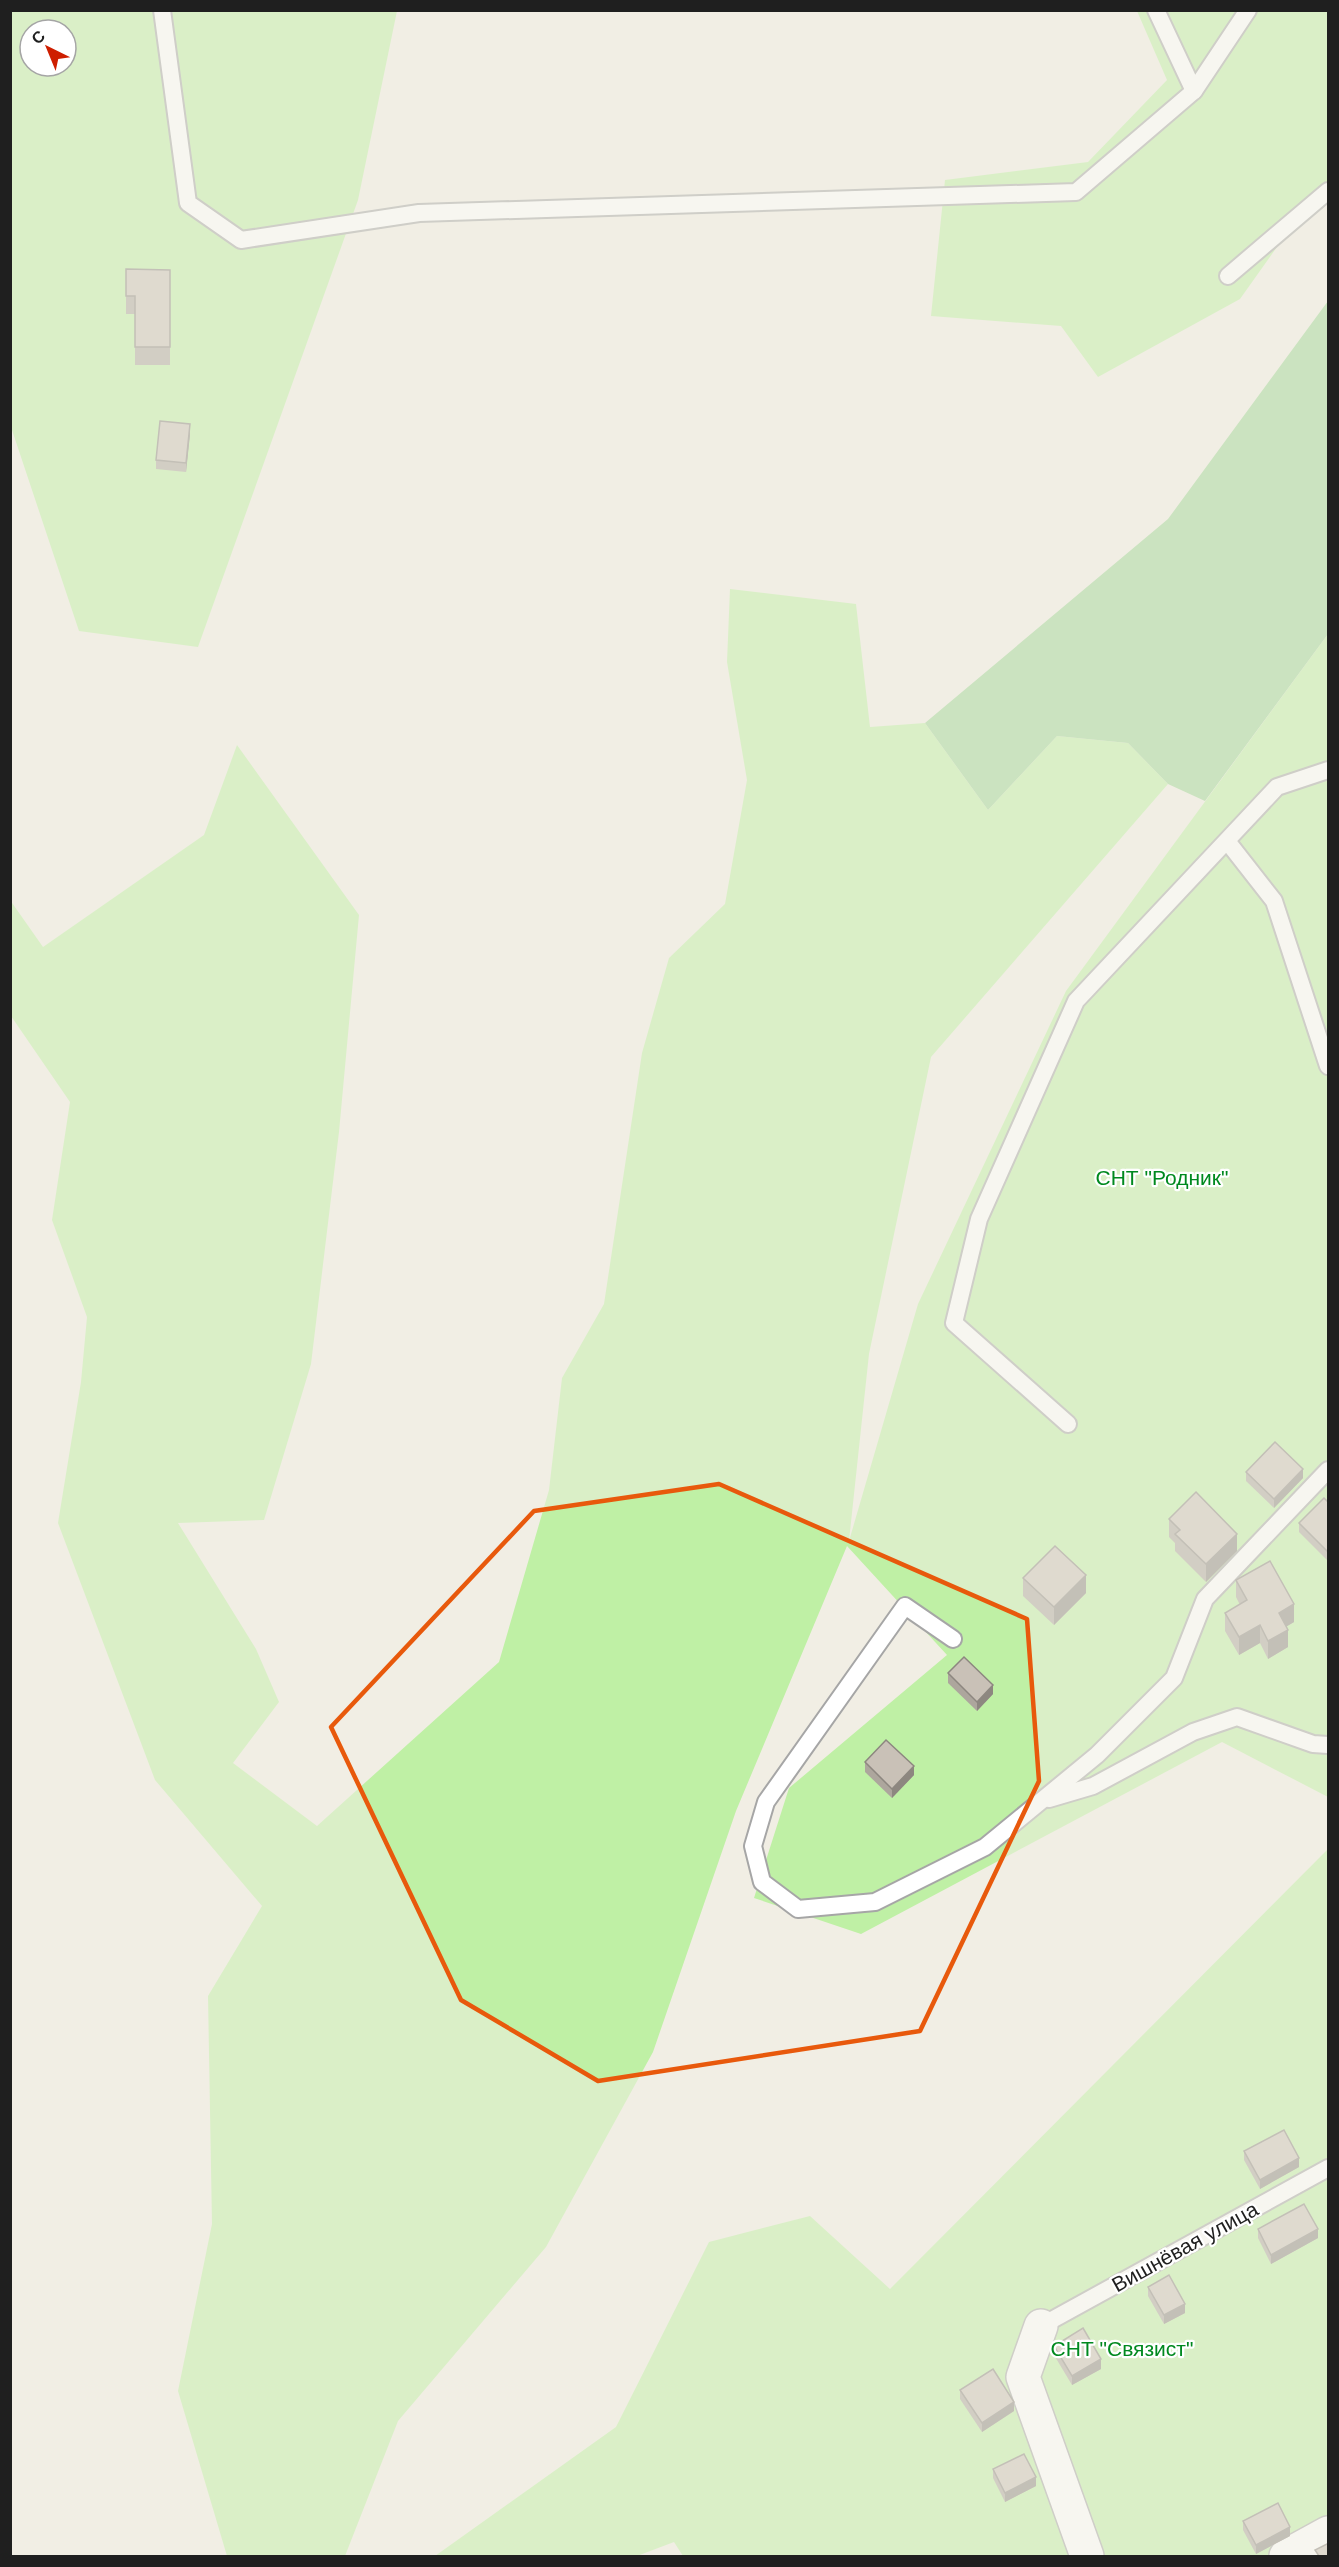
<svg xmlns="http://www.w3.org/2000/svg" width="1339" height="2567" font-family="Helvetica,sans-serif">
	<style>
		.grass { fill: #bff0a5; fill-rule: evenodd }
		.forest { fill: #9ed494 }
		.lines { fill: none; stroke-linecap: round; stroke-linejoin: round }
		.service-casing { stroke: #a6a6a6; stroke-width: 20 }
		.minor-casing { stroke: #a6a6a6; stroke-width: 36 }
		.service { stroke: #fff; stroke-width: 16 }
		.minor { stroke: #fff; stroke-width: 33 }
		.wall { fill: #ada69d }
		.shaded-wall { fill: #8d8780 }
		.building { fill: #c9c1b7; stroke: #8d8780; stroke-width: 1.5 }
		.marked { fill: none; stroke: #e8590c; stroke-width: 4.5; stroke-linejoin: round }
		.labels { text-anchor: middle; stroke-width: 4.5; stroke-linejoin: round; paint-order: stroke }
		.park-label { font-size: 21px; fill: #00891f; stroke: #fff }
		.street-label { font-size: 21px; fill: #1f1f1f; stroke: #fff }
	</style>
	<rect width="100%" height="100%" fill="#f1eee4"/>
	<g class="grass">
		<path d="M10,11H397L358,200L198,647L79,631L11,427ZM30,30H66V66H30Z"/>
		<path d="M1137,11H1328V193L1304,209L1240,299L1098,377L1061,326L931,316L945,180L1088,162L1167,80Z"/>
		<path d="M730,589L856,604L870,727L925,723L988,810L1057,736L1128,743L1168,784L931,1057L869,1354L849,1541L918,1304L1066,991L1328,634V1797L1222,1742L861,1934L754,1898L789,1788L947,1655L847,1546L736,1811L653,2052L546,2247L398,2421L345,2556H227L178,2391L212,2224L208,1996L262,1906L155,1780L58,1523L81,1382L87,1317L52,1220L70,1102L11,1016L10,900L43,947L204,835L237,745L359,915L339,1132L311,1364L264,1520L178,1523L256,1649L279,1702L233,1763L317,1826L499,1662L549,1490L562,1378L604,1304L642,1053L669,958L725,904L747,780L727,662Z"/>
		<path d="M1328,1849V2556H683L674,2542L637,2556H435L616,2427L709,2242L810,2216L890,2289Z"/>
	</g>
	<path class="forest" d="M1328,301V634L1205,801L1168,784L1128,743L1057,736L988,810L925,723L1168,519Z"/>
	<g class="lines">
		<defs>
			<g id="service">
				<path d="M162,10L188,203L241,240L419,213L1076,192L1194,91L1156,10"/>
				<path d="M1194,91L1248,10"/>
				<path d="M1228,276L1328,191"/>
				<path d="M1227,841L1274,901L1328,1066"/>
				<path d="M1068,1424L954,1323L979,1219L1076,1001L1277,787L1328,770"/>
				<path d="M953,1639L905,1606L766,1802L753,1846L762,1882L798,1909L875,1902L985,1847L1097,1755L1174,1678L1205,1599L1328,1470"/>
				<path d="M1049,1799L1093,1786L1193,1732L1237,1717L1313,1744L1328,1745"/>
				<path d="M1041,2326L1328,2168"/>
			</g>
			<g id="minor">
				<path d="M1041,2326L1023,2377L1087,2556"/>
				<path d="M1286,2556L1328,2533"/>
			</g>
		</defs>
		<use href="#service" class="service-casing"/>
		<use href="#minor" class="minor-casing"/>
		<use href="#service" class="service"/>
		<use href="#minor" class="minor"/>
	</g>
	<g class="wall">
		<path d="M126,269L170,270V365H135V314H126Z"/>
		<path d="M190,434L186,472L156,469V460Z"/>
		<path d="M1246,1472L1303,1478L1274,1508L1246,1481Z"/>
		<path d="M1329,1503V1562L1299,1532V1523Z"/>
		<path d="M1169,1519L1237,1551L1206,1582L1175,1551V1543L1169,1537Z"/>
		<path d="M1023,1578L1086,1593L1054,1625L1023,1596Z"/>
		<path d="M1236,1580L1294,1622L1287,1626L1288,1647L1268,1659L1260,1643L1239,1655L1225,1631V1613L1240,1605L1236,1597Z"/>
		<path d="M948,1673L993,1694L977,1711L948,1683Z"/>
		<path d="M865,1762L914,1775L892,1798L865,1772Z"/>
		<path d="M1244,2151L1299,2167L1260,2189L1244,2160Z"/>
		<path d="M1258,2229L1318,2238L1271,2264L1258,2238Z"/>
		<path d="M1148,2287L1185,2313L1164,2324L1148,2296Z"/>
		<path d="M1054,2346L1101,2369L1072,2385L1054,2355Z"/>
		<path d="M960,2390L1014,2411L982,2432L960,2399Z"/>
		<path d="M993,2469L1036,2486L1005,2502L993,2478Z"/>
		<path d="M1243,2521L1290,2536L1256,2554L1243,2530Z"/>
	</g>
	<g class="shaded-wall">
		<path d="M190,424V434L186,472V463Z"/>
		<path d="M1303,1469V1478L1274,1508V1499Z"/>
		<path d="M1237,1534V1551L1206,1582V1564Z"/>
		<path d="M1086,1575V1593L1054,1625V1607Z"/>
		<path d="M1294,1604V1622L1279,1631V1613Z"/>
		<path d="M1260,1625V1643L1239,1655V1637Z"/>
		<path d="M1288,1630V1647L1268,1659V1641Z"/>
		<path d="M993,1685V1694L977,1711V1702Z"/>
		<path d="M914,1766V1775L892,1798V1789Z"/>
		<path d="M1299,2158V2167L1260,2189V2180Z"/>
		<path d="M1318,2229V2238L1271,2264V2255Z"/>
		<path d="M1185,2304V2313L1164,2324V2315Z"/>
		<path d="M1101,2359V2369L1072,2385V2376Z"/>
		<path d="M1014,2402V2411L982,2432V2423Z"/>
		<path d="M1036,2477V2486L1005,2502V2493Z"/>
		<path d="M1290,2527V2536L1256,2554V2545Z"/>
	</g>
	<g class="building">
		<path d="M126,269L170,270V347H135V296H126Z"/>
		<path d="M160,421L190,424L186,463L156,460Z"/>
		<path d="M1275,1442L1303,1469L1274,1499L1246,1472Z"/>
		<path d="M1196,1492L1237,1534L1206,1564L1175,1534L1180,1530L1169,1519Z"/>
		<path d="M1324,1498L1329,1503V1553L1299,1523Z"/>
		<path d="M1055,1546L1086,1575L1054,1607L1023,1578Z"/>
		<path d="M1270,1561L1294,1604L1279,1613L1288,1630L1268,1641L1260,1625L1239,1637L1225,1613L1247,1600L1236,1580Z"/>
		<path d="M964,1657L993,1685L977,1702L948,1673Z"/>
		<path d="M886,1740L914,1766L892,1789L865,1762Z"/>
		<path d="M1284,2130L1299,2158L1260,2180L1244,2151Z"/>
		<path d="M1304,2204L1318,2229L1271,2255L1258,2229Z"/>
		<path d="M1169,2275L1185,2304L1164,2315L1148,2287Z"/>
		<path d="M1083,2328L1101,2359L1072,2376L1054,2346Z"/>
		<path d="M993,2369L1014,2402L982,2423L960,2390Z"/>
		<path d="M1024,2454L1036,2477L1005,2493L993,2469Z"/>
		<path d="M1278,2503L1290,2527L1256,2545L1243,2521Z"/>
		<path d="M1329,2543V2556H1319L1315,2550Z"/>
	</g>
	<path d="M0 0H1339V2567H0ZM719,1484L1027,1619L1039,1781L920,2031L598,2081L461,2000L331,1727L534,1511Z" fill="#f1eee4" fill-opacity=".55" fill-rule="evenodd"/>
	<path class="marked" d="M719,1484L1027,1619L1039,1781L920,2031L598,2081L461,2000L331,1727L534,1511Z"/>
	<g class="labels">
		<g class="park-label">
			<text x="1162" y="1185">СНТ "Родник"</text>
			<text x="1122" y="2356">СНТ "Связист"</text>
		</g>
		<g class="street-label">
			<text transform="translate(1185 2247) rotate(-29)" y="7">Вишнёвая улица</text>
		</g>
	</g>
	<rect width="1339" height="2567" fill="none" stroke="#1f1f1f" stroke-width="24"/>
	<g transform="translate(48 48) rotate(317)"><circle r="28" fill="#ffffff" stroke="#a5a5a5" stroke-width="1.5"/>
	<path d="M0-4.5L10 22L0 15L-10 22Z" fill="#ce1e00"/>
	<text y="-9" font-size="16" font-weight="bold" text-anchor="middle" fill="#1f1f1f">С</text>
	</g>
</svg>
